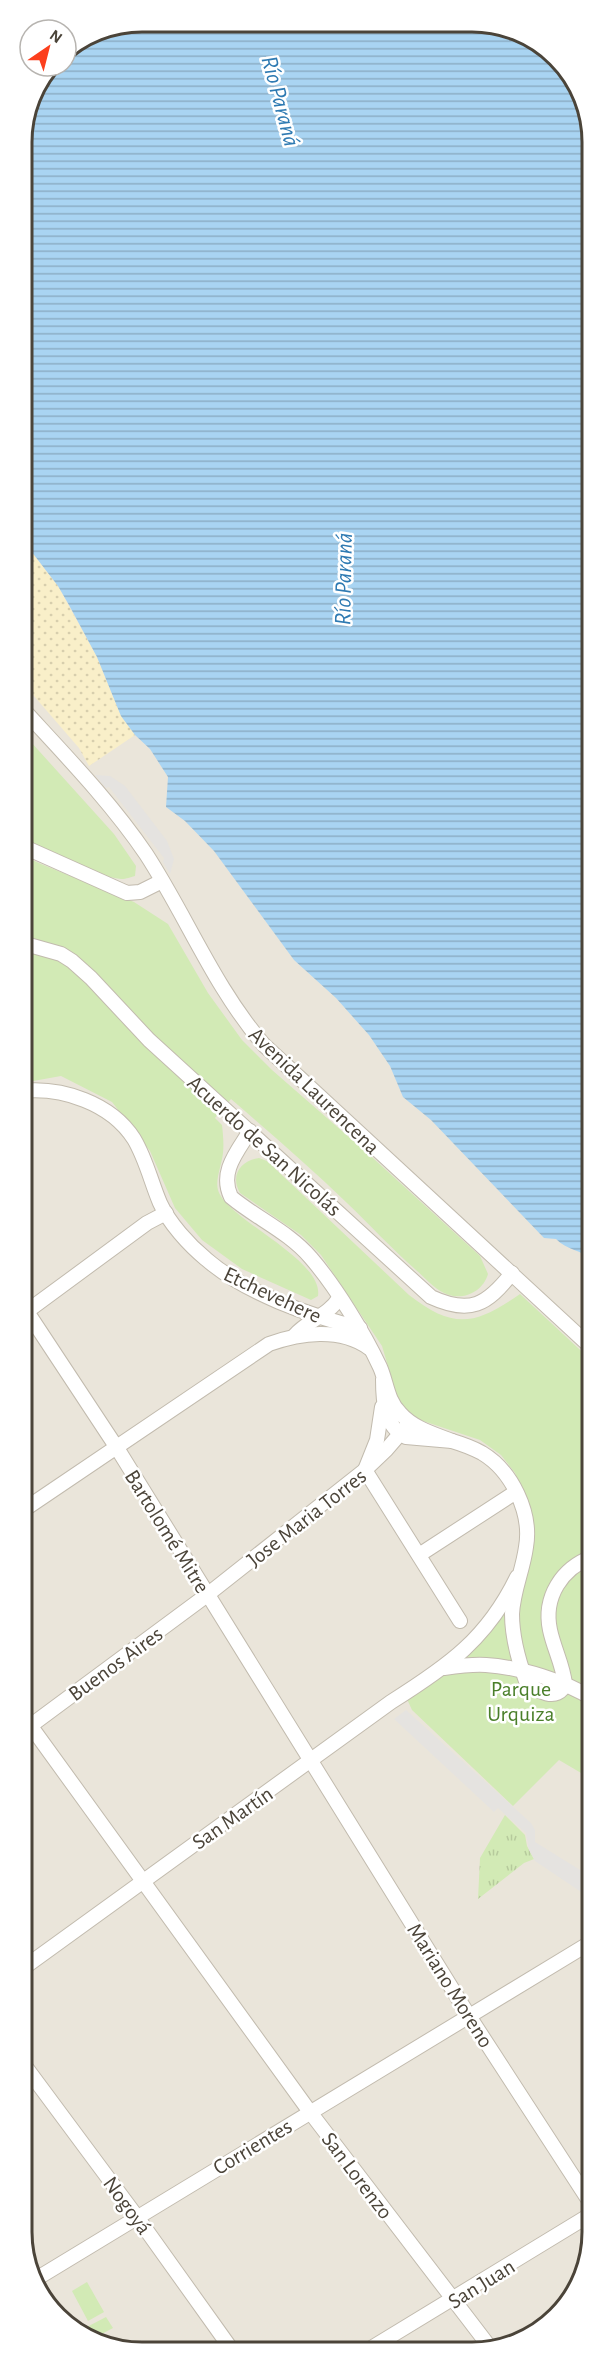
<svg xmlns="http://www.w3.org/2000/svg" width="614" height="2373" font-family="'Alegreya Sans',sans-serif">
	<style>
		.residential { fill: #eae5da }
		.grass { fill: url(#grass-tufts) }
		.sand { fill: url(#sand-dots) }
		.green { fill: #d2eab5 }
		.parking { fill: #e5e3e0 }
		.water { fill: url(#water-rules) }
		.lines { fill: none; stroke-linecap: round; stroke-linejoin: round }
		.minor-casing { stroke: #c2bbae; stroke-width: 16 }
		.minor { stroke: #fff; stroke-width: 14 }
		.labels { text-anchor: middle; stroke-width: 5; stroke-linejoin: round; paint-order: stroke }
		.street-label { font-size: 22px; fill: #4b4439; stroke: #fff }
		.park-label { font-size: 22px; fill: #4a7f2a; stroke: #fff }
		.water-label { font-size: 24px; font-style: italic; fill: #2e7ab2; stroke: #fff }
		.rim { fill: none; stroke: #4b4439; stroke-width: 3 }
	</style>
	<defs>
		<pattern id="grass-tufts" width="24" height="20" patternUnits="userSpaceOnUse" patternTransform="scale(1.5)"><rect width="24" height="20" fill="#d2eab5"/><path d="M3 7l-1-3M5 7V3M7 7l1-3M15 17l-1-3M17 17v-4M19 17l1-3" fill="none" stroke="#b6ca9c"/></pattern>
		<pattern id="sand-dots" width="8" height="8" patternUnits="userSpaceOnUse" patternTransform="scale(1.5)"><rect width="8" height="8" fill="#f9efc9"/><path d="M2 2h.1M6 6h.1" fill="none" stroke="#d7cead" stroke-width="1.8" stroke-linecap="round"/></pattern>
		<pattern id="water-rules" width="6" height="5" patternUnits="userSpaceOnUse" patternTransform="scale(1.5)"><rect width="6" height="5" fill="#a9d4f2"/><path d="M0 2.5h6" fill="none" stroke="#8caec5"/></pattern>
	</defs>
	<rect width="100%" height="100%" fill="#f6f3ec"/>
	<path class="residential" d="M21,368L219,782L592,1196L593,2239L563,2311L532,2336L488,2351L118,2350L51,2311L22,2247Z"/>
	<path class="grass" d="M505,1815L525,1835L527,1846L534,1859L524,1863L478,1899L480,1858Z"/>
	<path class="sand" d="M21,538L58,586L97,657L121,716L135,735L89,766L79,748L21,681Z"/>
	<g class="green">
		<path d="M21,731L114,834L136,866L135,876C130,877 127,879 121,879C97,877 45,850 22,837Z"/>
		<path d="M22,855L41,864L134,902L168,924L208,993L242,1040L272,1070L374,1159L480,1256L488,1274C483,1292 462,1302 444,1293C434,1288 425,1278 416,1270C392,1249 370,1225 347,1203C310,1167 270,1133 231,1099L215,1118L222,1125C223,1134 224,1144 223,1153C222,1164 215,1180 218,1190C226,1219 324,1259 318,1296L311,1300L242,1269L202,1240L175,1208L150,1151L112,1102L61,1076L22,1083Z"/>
		<path d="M259,1158L267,1161L409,1295C454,1330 475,1325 520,1294L592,1361L593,1780L559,1760L513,1806L412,1710L407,1699L520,1588L526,1500L515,1473L501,1455L480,1440L414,1418L399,1403L382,1346L321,1255L301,1235L240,1193C230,1176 240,1161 259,1158Z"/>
		<path d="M87,2282L104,2312L88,2321L72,2291Z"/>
		<path d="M106,2317L113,2328L96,2337L83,2329Z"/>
	</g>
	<g class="parking">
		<path d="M95,775L110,776L125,786L167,841L174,859L170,874L163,862L164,858L109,787L106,788Z"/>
		<path d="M406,1710L531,1823L535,1830V1842L593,1878V1900L535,1861L529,1850L526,1833L498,1808L494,1812L394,1719Z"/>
	</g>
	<path class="water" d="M142,21L496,23L558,57L592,126V1259C580,1250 567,1250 556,1239L544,1238L431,1120L403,1097L390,1066L369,1035L336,998L294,960L214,851L185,821L166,807L168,777L150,749L135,735L121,716L97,657L69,605L58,586L21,538V134L30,95L50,66H66V50L96,30Z"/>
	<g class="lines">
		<defs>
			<g id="minor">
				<path d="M21,707C64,754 110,801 146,854C187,917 214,987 264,1045L592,1348"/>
				<path d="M22,846L127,893L140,892L162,881"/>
				<path d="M22,943L61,954L72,961L91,978L149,1040L431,1297C470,1315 487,1305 512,1273"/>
				<path d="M22,1091C62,1087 111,1103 134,1139C146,1159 151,1182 160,1203C169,1223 189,1245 206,1259C245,1293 310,1316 360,1328"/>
				<path d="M250,1131C237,1152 219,1172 231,1197C256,1218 289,1232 311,1258C336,1287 364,1333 380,1367C387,1383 387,1400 400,1413C413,1428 434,1434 452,1441L406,1437C384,1426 383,1401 383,1379"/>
				<path d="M22,1304L117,1448L469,2016L593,2207"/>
				<path d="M22,1315L147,1223L166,1213"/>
				<path d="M295,1335C308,1320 329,1315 339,1298"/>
				<path d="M382,1407L377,1440L365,1470L460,1621"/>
				<path d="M452,1441C462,1444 473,1448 482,1453C512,1471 532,1513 526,1547C523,1570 513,1591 512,1614C512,1637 518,1659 526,1681C536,1691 558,1703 565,1684"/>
				<path d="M22,1511L269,1344C300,1333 340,1327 369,1348"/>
				<path d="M419,1555L516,1492"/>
				<path d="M444,1668C458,1666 473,1664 486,1665C519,1667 565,1681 593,1699"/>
				<path d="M565,1684C563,1665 554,1649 550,1630C543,1597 562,1568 592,1557"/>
				<path d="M22,1714L310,2112L492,2350"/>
				<path d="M22,1732L207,1595L365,1470L386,1450L405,1428"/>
				<path d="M22,1969L391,1702C448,1666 487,1639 517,1577"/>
				<path d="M22,2062L137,2217L232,2350"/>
				<path d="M36,2279L593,1941"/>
				<path d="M368,2350L593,2213"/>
			</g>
		</defs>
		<use href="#minor" class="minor-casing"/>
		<use href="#minor" class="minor"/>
	</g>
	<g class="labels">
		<g class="street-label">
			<text transform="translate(315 1090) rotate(44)" y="8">Avenida Laurencena</text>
			<text transform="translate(265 1145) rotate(42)" y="8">Acuerdo de San Nicolás</text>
			<text transform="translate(273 1294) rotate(25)" y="8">Etchevehere</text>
			<text transform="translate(306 1517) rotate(-38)" y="8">Jose Maria Torres</text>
			<text transform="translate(168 1531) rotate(58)" y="8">Bartolomé Mitre</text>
			<text transform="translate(115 1663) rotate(-36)" y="8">Buenos Aires</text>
			<text transform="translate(232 1817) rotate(-35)" y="8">San Martín</text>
			<text transform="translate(451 1985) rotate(58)" y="8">Mariano Moreno</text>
			<text transform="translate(252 2146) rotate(-31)" y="8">Corrientes</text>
			<text transform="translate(358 2175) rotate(53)" y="8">San Lorenzo</text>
			<text transform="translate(128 2205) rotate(54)" y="8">Nogoyá</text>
			<text transform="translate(481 2283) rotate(-32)" y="8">San Juan</text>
		</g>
		<g class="park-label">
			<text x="521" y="1696">Parque<tspan x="521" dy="25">Urquiza</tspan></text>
		</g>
		<g class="water-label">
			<text transform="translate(281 101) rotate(75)" y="8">Río Paraná</text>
			<text transform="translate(343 579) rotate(-89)" y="8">Río Paraná</text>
		</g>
	</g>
	<path d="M0 0H614V2373H0ZM142 32H472A110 110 0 0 1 582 142V2232A110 110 0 0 1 472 2342H142A110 110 0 0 1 32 2232V142A110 110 0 0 1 142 32Z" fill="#fff" fill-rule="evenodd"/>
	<path class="rim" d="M142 32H472A110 110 0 0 1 582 142V2232A110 110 0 0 1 472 2342H142A110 110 0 0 1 32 2232V142A110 110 0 0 1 142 32Z"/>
	<g transform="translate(48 48) rotate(35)"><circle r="28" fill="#ffffff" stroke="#b7b4b0" stroke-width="1.5"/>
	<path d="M0-4.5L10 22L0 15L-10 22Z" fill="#fc3f1d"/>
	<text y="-9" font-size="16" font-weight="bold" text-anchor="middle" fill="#4b4439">N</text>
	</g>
</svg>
